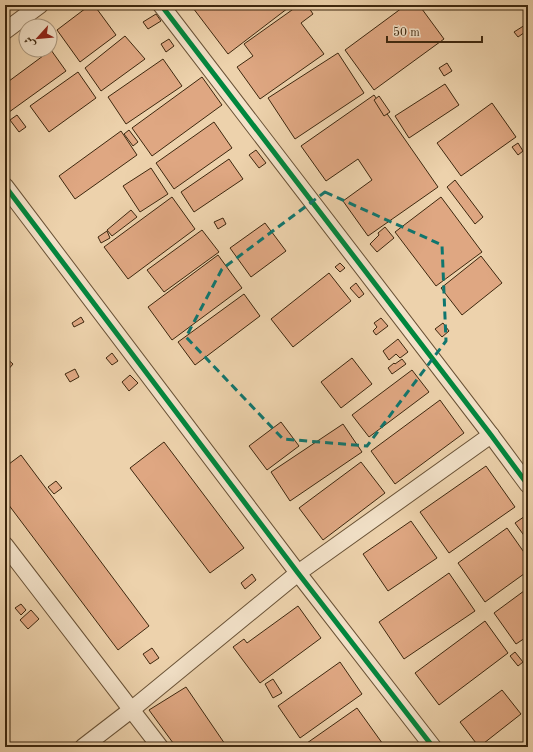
<svg xmlns="http://www.w3.org/2000/svg" width="533" height="752" font-family="'Old Standard TT',Amiri,serif">
	<style>
		.building { fill: #dfa782; stroke: #3d270e }
		.lines { fill: none; stroke-linecap: round; stroke-linejoin: round }
		.minor-casing { stroke: #695236; stroke-width: 18 }
		.minor { stroke: #f3e2c9; stroke-width: 16 }
		.cycleway-casing { stroke: #f3e2c9; stroke-width: 8 }
		.cycleway { stroke: #00873e; stroke-width: 5 }
		.marked { fill: none; stroke: #0f766e; stroke-width: 3; stroke-dasharray: 8 5; stroke-linejoin: round }
	</style>
	<rect width="100%" height="100%" fill="#edd2ac"/>
	<filter id="stains"><feTurbulence type="fractalNoise" baseFrequency=".005" numOctaves="4"/><feColorMatrix values="0 0 0 0 .2 0 0 0 0 .09 0 0 0 0 .02 0 0 0 .5 -.17"/></filter>
	<radialGradient id="worn" r=".72"><stop offset=".6" stop-color="#630" stop-opacity="0"/><stop offset="1" stop-color="#630" stop-opacity=".3"/></radialGradient>
	<g class="building">
		<path d="M90,5H94L116,35L80,62L57,30Z"/>
		<path d="M197,5H292L228,54L193,8Z"/>
		<path d="M299,5H307L313,14L301,23L324,54L260,99L237,67L253,56L244,44Z"/>
		<path d="M406,5H419L444,39L374,90L345,50Z"/>
		<path d="M156,14L161,21L148,29L143,22Z"/>
		<path d="M525,25L528,30L518,37L514,32Z"/>
		<path d="M125,36L145,59L101,91L85,68Z"/>
		<path d="M169,39L174,46L166,52L161,44Z"/>
		<path d="M51,50L66,71L5,115V84Z"/>
		<path d="M338,53L364,93L295,139L268,98Z"/>
		<path d="M163,59L182,86L126,124L108,97Z"/>
		<path d="M447,63L452,71L444,76L439,68Z"/>
		<path d="M78,72L96,98L49,132L30,106Z"/>
		<path d="M202,77L222,105L152,156L132,128Z"/>
		<path d="M445,84L459,105L409,138L395,116Z"/>
		<path d="M374,95L438,187L368,236L343,201L372,180L358,159L326,181L301,146Z"/>
		<path d="M379,96L390,112L384,116L374,100Z"/>
		<path d="M492,103L516,137L461,176L437,143Z"/>
		<path d="M17,115L26,127L19,132L10,120Z"/>
		<path d="M214,122L232,148L174,189L156,163Z"/>
		<path d="M129,130L138,142L133,146L124,134Z"/>
		<path d="M121,131L137,155L75,199L59,176Z"/>
		<path d="M518,143L523,151L518,155L512,147Z"/>
		<path d="M256,150L266,163L259,168L249,155Z"/>
		<path d="M229,159L243,179L194,212L181,192Z"/>
		<path d="M151,168L168,194L140,212L123,186Z"/>
		<path d="M455,180L483,217L475,224L447,187Z"/>
		<path d="M172,197L195,229L128,279L104,247Z"/>
		<path d="M441,197L482,252L436,286L395,232Z"/>
		<path d="M131,210L137,217L112,236L107,230Z"/>
		<path d="M223,218L226,224L218,229L214,222Z"/>
		<path d="M265,223L286,251L251,277L230,248Z"/>
		<path d="M385,227L394,238L377,252L370,244L379,235L378,233Z"/>
		<path d="M202,230L219,252L164,292L147,270Z"/>
		<path d="M107,231L110,238L101,243L98,237Z"/>
		<path d="M218,255L242,288L172,340L148,307Z"/>
		<path d="M481,256L502,283L462,315L441,288Z"/>
		<path d="M340,263L345,268L340,272L335,267Z"/>
		<path d="M329,273L351,301L293,347L271,319Z"/>
		<path d="M356,283L364,294L359,298L350,288Z"/>
		<path d="M244,294L260,316L195,365L178,342Z"/>
		<path d="M81,317L84,322L74,327L72,323Z"/>
		<path d="M381,318L388,326L376,335L373,331L377,327L374,323Z"/>
		<path d="M443,323L449,331L442,337L435,329Z"/>
		<path d="M398,339L408,352L400,358L396,354L389,360L383,351Z"/>
		<path d="M112,353L118,361L112,365L106,358Z"/>
		<path d="M5,357L13,364L6,372L5,371Z"/>
		<path d="M352,358L372,384L341,408L321,382Z"/>
		<path d="M402,359L406,364L392,374L388,368L394,363L395,364Z"/>
		<path d="M75,369L79,377L70,382L65,374Z"/>
		<path d="M412,370L429,392L369,437L352,415Z"/>
		<path d="M130,375L138,383L129,391L122,382Z"/>
		<path d="M440,400L464,433L395,484L371,451Z"/>
		<path d="M281,422L299,446L267,470L249,446Z"/>
		<path d="M343,424L362,452L290,501L271,472Z"/>
		<path d="M164,442L244,548L210,573L130,468Z"/>
		<path d="M21,455L149,626L118,650L5,500V467Z"/>
		<path d="M361,462L385,493L323,540L299,508Z"/>
		<path d="M486,466L515,507L449,553L420,512Z"/>
		<path d="M56,481L62,488L54,494L48,487Z"/>
		<path d="M528,514V541L515,523Z"/>
		<path d="M411,521L437,558L388,591L363,554Z"/>
		<path d="M507,528L528,558V571L485,602L458,563Z"/>
		<path d="M449,573L475,611L404,659L379,622Z"/>
		<path d="M252,574L256,580L245,589L241,583Z"/>
		<path d="M528,588V636L516,644L494,613Z"/>
		<path d="M21,604L26,610L21,615L15,608Z"/>
		<path d="M298,606L321,638L260,683L233,647L244,639L247,643Z"/>
		<path d="M31,610L39,619L28,629L20,620Z"/>
		<path d="M485,621L508,653L439,705L415,673Z"/>
		<path d="M152,648L159,658L150,664L143,654Z"/>
		<path d="M515,652L523,662L518,666L510,656Z"/>
		<path d="M340,662L362,694L300,738L278,706Z"/>
		<path d="M273,679L282,693L273,698L265,684Z"/>
		<path d="M186,687L227,747H176L149,710Z"/>
		<path d="M502,690L521,714L479,747L460,722Z"/>
		<path d="M357,708L385,747H310L307,743Z"/>
	</g>
	<g class="lines">
		<defs>
			<g id="minor">
				<path d="M161,5L491,435L528,485"/>
				<path d="M5,31L40,5"/>
				<path d="M5,186L298,573L433,747"/>
				<path d="M5,545L160,747"/>
				<path d="M83,747L131,710L298,573L491,435"/>
			</g>
		</defs>
		<use href="#minor" class="minor-casing"/>
		<use href="#minor" class="minor"/>
		<defs>
			<g id="cycleway">
				<path d="M161,5L491,435L528,485"/>
				<path d="M5,186L298,573L433,747"/>
			</g>
		</defs>
		<use href="#cycleway" class="cycleway-casing"/>
		<use href="#cycleway" class="cycleway"/>
	</g>
	<path class="marked" d="M325,192L442,245L446,341L367,446L283,439L186,337L222,269Z"/>
	<rect width="533" height="752" fill="none" stroke="#edd2ac" stroke-width="20"/>
	<rect x="6" y="6" width="521" height="740" fill="none" stroke="#3d270e" stroke-width="2"/>
	<rect x="10" y="10" width="513" height="732" fill="none" stroke="#3d270e"/>
	<g transform="translate(38 38) rotate(243)"><circle r="19" fill="#f3e2c9" stroke="#aa977e"/>
	<path d="M0-3L7 15L0 10L-7 15Z" fill="#8f2418"/>
	<text y="-6" font-size="11" font-weight="bold" text-anchor="middle" fill="#3d270e">ش</text>
	</g>
	<path d="M387 36v6h95v-6" fill="none" stroke="#3d270e" stroke-width="2"/>
	<text x="393" y="36" font-size="12" fill="#3d270e" stroke="#f3e2c9" stroke-width="3" paint-order="stroke">50 m</text>
	<rect width="100%" height="100%" filter="url(#stains)"/>
	<rect width="100%" height="100%" fill="url(#worn)"/>
</svg>
